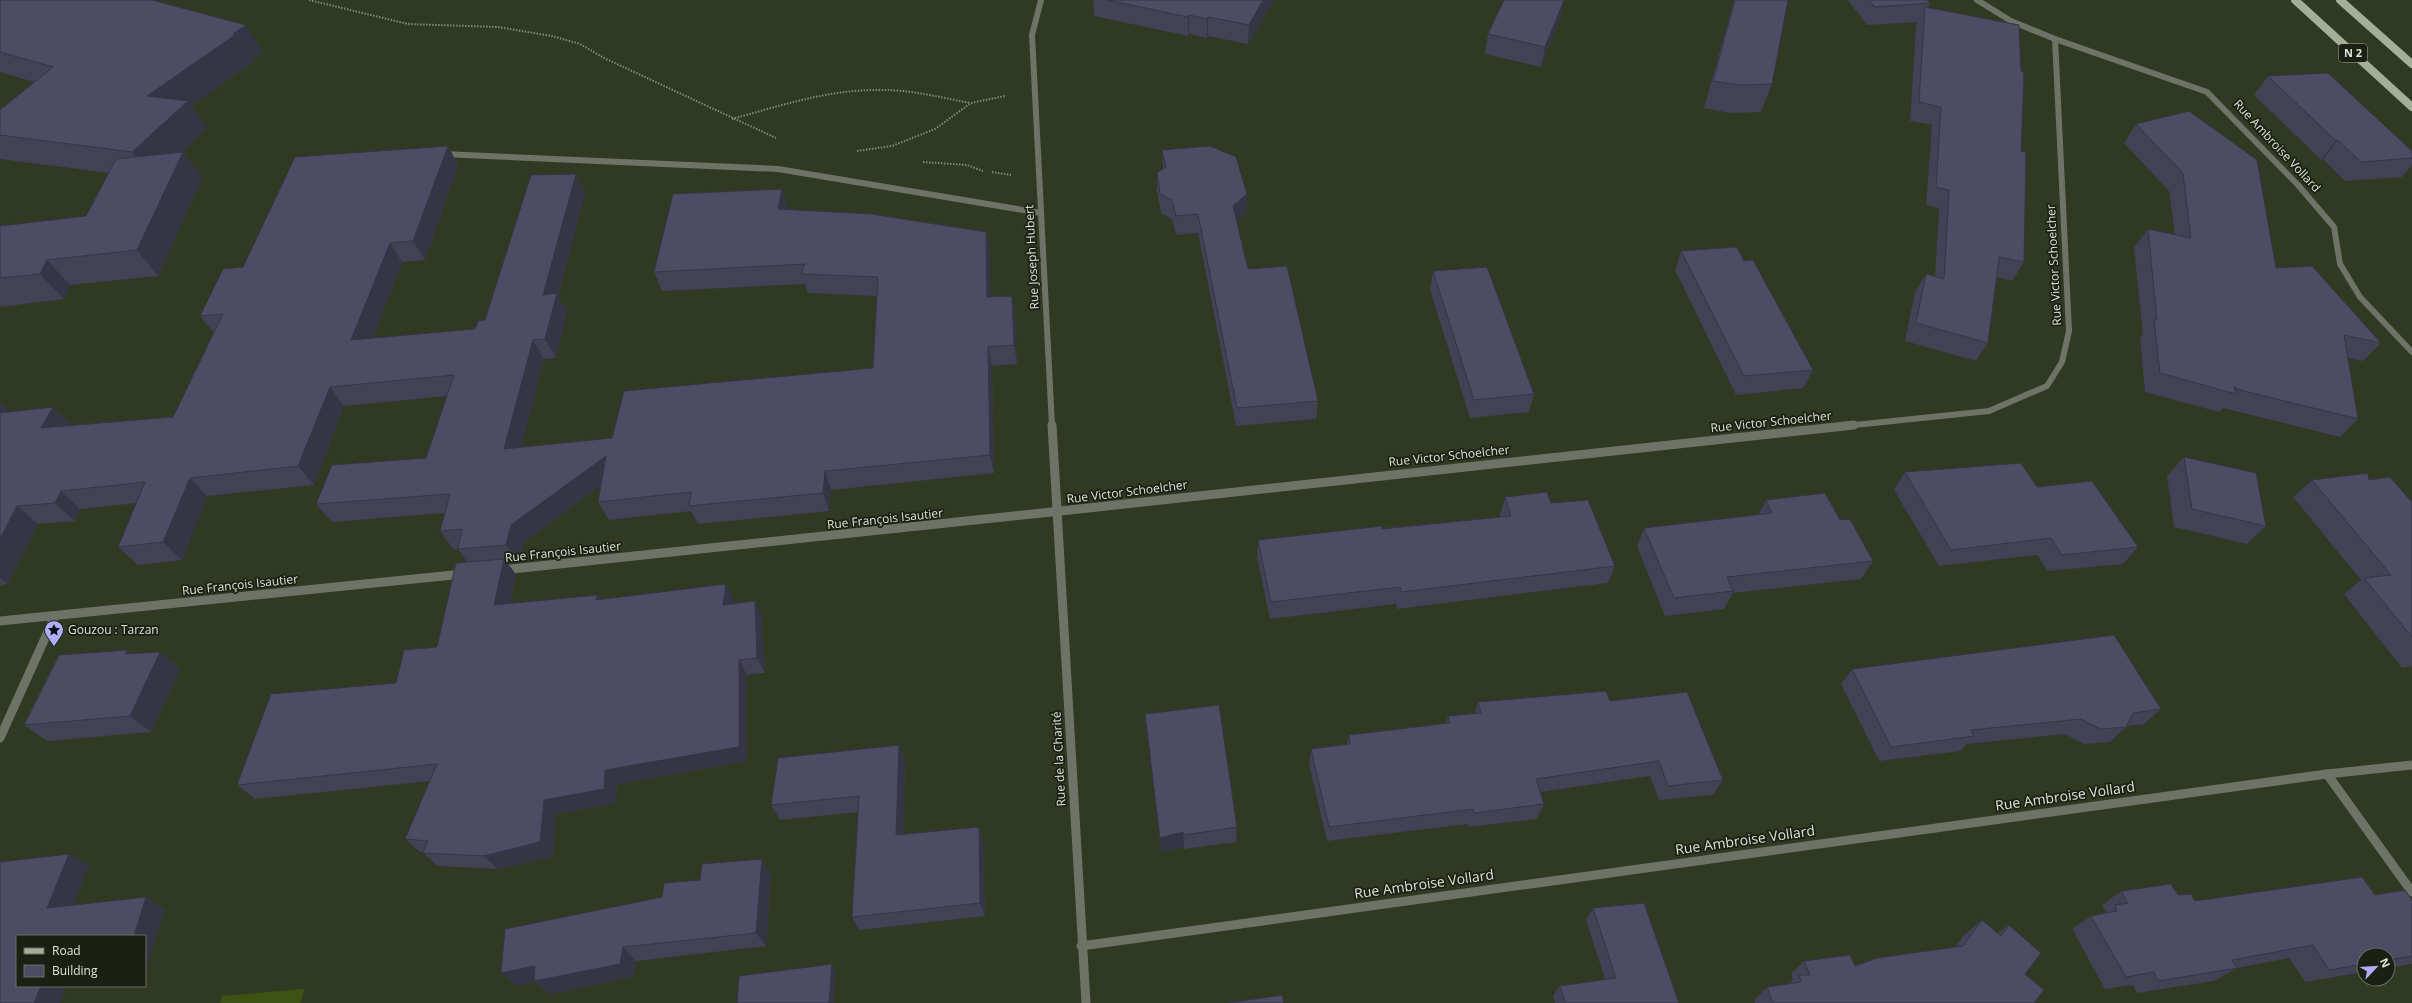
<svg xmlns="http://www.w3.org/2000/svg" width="2412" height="1003" font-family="'Open Sans',sans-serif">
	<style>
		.water { fill: #3e5213 }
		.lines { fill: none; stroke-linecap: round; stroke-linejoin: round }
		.path { stroke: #828a77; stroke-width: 2; stroke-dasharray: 1.5 1.5; stroke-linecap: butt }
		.lane { stroke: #6e7368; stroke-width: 9 }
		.street-far1 { stroke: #6e7368; stroke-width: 6 }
		.street { stroke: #6e7368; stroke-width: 9 }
		.primary { stroke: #a5af98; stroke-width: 8 }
		.wall { fill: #424156 }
		.shaded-wall { fill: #363546 }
		.building { fill: #4d4c64; stroke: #363546 }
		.labels { text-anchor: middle; stroke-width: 3.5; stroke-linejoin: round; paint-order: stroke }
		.shield { fill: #1b1f14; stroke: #a4a99c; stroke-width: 1 }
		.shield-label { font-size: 11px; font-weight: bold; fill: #dee4d6 }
		.street-label { font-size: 12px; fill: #dee4d6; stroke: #1b1f14 }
		.poi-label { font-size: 12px; fill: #dee4d6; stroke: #1b1f14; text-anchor: start }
		.near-street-label { font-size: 14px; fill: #dee4d6; stroke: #1b1f14 }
	</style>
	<rect width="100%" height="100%" fill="#303922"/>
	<path class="water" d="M305,989L300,1003H220L222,996Z"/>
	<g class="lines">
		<g class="path">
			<path d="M309,0L408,24L498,27L552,36L580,44L604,58L776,138"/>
			<path d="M732,119C779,106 827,90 876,90C908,89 939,97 970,103"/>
			<path d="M857,151L892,146L935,129L971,103L1005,96"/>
			<path d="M923,162L967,165L983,171"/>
			<path d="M992,172L1011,175"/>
		</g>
		<path class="lane" d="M0,738L55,616"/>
		<g class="street-far1">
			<path d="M1041,0L1032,35L1052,426"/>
			<path d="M1977,0L2011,21L2055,39L2207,92L2298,185L2334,227L2340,264L2360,297L2412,352"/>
			<path d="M442,154L778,169L1041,213"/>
			<path d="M1845,426L1989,411L2047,386L2062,362L2069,331L2055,39"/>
		</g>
		<g class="street">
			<path d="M1052,425L1086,1003"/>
			<path d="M502,570C953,524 1403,473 1854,425"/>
			<path d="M0,621L463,574"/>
			<path d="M2327,774L2412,892"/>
			<path d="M1081,946L2327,774L2412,765"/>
		</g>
		<g class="primary">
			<path d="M2295,0L2412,107"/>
			<path d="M2340,0L2412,64"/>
		</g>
	</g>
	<g class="wall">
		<path d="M0,0L263,52L251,60L253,62L191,106L207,128L181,153L183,152L202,178L158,276L70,285L64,299L0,307V226L86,216L109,173L0,159V110L34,82L0,72Z"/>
		<path d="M1093,0H1274L1248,44L1208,36L1207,38L1189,34L1188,36L1094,16Z"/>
		<path d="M1504,0H1564L1560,17L1541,67L1485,54L1488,34Z"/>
		<path d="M1734,0H1788L1772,84L1761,112L1730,113L1704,108Z"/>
		<path d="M1848,0H1927L1930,3L1928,8L2021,151L2024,262L2012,281L1997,277L1988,343L1976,361L1905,341L1915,292L1926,274L1935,277L1939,208L1926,205L1932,125L1910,121L1916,25L1918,22L1867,25Z"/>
		<path d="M2268,76L2412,151V165L2402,177L2345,181L2323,159L2321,160L2254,95Z"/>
		<path d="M2136,124L2276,268L2381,343L2363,361L2348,358L2358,419L2340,437L2223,408L2219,412L2145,392L2140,337L2143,334L2134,248L2148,229L2175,235L2169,191L2124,143Z"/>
		<path d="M448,146L458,165L425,260L402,262L373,338L475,329L485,320L576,174L585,194L558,296L567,312L556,358L544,359L521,448L612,438L873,368L877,296L808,293L805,284L662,291L654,272L788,208V209L986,232L990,252V297L1012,296L1015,315L1017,364L992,366L994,473L831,490L829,511L698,524L691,511L609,520L598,502L601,485L523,543L519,562L508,563L516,575L510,604L597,595L600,599H734L733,604L755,601L762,617L765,673L747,675V761L617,784L615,803L556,814L553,856L498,869L438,866L423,853V852H420L405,839L430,781L255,799L237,785L396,683L437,647L467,562L458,549H453L440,531L445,513L332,522L316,504L426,458L447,396L344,406L314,485L207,496L182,560L138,565L118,547L137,503L80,509L75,521L38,524L7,584L0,585V403L10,412L71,425L173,417L214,333L200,316L243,267Z"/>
		<path d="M1162,150L1247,194L1246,212L1236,221L1248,269L1318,401L1316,419L1236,426L1198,233L1176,235L1172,219L1161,213L1157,191V173L1163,169Z"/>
		<path d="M1681,251L1744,261L1813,370L1803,388L1736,395L1675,270Z"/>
		<path d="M1433,271L1534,394L1529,412L1470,418L1430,290Z"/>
		<path d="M2184,457L2266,526L2247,544L2174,527L2167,476Z"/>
		<path d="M1905,472L2037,487L2138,547L2123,564L2048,571L2037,555L1939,566L1894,490Z"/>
		<path d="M2312,480H2369L2412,502V668L2411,666L2402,668L2344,594L2361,580L2293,497Z"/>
		<path d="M1505,497L1551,503L1615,566L1608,583L1397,609L1396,604L1270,619L1257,558L1258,540L1500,517V515Z"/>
		<path d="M1766,500L1840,520L1873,561L1861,579L1733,593L1724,609L1665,616L1637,546L1644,528L1758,515Z"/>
		<path d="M128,650L133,654L180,669L151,732L47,741L24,725Z"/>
		<path d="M1852,669L2161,709L2144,724L2127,726L2126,727L2110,742L2084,744L2065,734L1967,744L1961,751L1879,761L1841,684Z"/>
		<path d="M1610,701L1723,780L1713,795L1659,800L1650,776L1540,792L1544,804L1537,819L1469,827L1468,824L1327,841L1309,764L1311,749L1347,744L1349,735L1446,723L1448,716L1475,713L1478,702Z"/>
		<path d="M1145,714L1237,827L1236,842L1184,849V847L1161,852L1147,729Z"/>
		<path d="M899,745L905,761L903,835L979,827L983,841L985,916L859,930L852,917L858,812L780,820L771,805Z"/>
		<path d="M771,874L766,946L636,961L633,977L550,994L535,982L517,986L501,973L662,897Z"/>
		<path d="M2121,891L2178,895L2195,901L2375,895L2412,900V964L2388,968V955H2364V972L2305,982L2289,958L2237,968L2214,981L2137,993L2133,985L2105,989L2072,929L2091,916L2102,914L2106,912L2102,905Z"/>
		<path d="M1593,908L1679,1003H1555L1553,996L1560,986L1605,979L1586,920Z"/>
		<path d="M1982,920L1998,933L2009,925L2025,974L2034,1003H1755L1754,1000L1767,987L1789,984L1793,980L1791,974L1804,961L1855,966L1955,947L1965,934Z"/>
	</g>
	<g class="shaded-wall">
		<path d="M1263,0H1274L1248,44L1249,25Z"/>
		<path d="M1564,0L1560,17L1541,67L1545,47Z"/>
		<path d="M1189,15V34L1188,36V17Z"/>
		<path d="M1208,17V36L1207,38V19Z"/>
		<path d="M246,25L263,52L251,60L253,62L191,106L207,128L153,179L132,152L147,96Z"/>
		<path d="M2338,140L2323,159L2321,160L2336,141Z"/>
		<path d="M448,146L458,165L425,260L413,241Z"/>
		<path d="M183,152L202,178L158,276L137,250Z"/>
		<path d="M576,174L585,194L558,296L567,312L556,358L545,339L543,295Z"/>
		<path d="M782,189L788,208L784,228L778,209Z"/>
		<path d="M1247,194L1246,212L1233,225V206Z"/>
		<path d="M986,232L990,252L991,316L987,297Z"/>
		<path d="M390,243L402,262L365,359L351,340Z"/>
		<path d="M47,260L70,285L64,299L40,274Z"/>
		<path d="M1012,296L1015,315L1017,364L1014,345Z"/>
		<path d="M533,340L544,359L516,468L504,449Z"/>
		<path d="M988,347L992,366L994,473L990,455Z"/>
		<path d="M330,387L344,406L314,485L298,466Z"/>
		<path d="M0,403L19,421L0,420Z"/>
		<path d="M53,407L72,425L41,428Z"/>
		<path d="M606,456L616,474L523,543L519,562L506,545L511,525Z"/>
		<path d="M825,471L831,490L829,511L823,493Z"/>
		<path d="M190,478L207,496L182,560L163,542Z"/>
		<path d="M61,491L80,509L75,521L55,503Z"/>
		<path d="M17,506L38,524L7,584L0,578V539Z"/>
		<path d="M504,559L516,575L506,621L494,605Z"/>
		<path d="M726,584L734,599L732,621L723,605Z"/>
		<path d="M597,595L607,611L596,600Z"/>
		<path d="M755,601L762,617L765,673L757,658Z"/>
		<path d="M128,650L148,666L125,654Z"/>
		<path d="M160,652L180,669L151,732L130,716Z"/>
		<path d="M739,660L747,675V761L617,784L615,803L556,814L553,856L498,869L484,856L544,800L605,770Z"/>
		<path d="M899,745L905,761L903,850L896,835Z"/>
		<path d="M979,827L983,841L985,916L980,903Z"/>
		<path d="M1183,832L1184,847L1161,852L1160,838Z"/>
		<path d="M69,854L89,865L68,919L47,908Z"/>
		<path d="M762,859L771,874L766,946L756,933Z"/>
		<path d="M146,897L165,909L145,971V936H134Z"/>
		<path d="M623,947L636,961L633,977L550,994L535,982L517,986L501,973Z"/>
		<path d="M832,964L836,971L834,1003H829Z"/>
		<path d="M41,986H67L60,1003H34Z"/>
	</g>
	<g class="building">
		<path d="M0,0H152L246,25L233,34L235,35L147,96L188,101L132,152L0,135V110L53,67L0,52Z"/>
		<path d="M1108,0H1263L1249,25L1208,17L1207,19L1189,15L1188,17Z"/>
		<path d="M1504,0H1564L1545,47L1488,34Z"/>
		<path d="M1735,0H1788L1772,84L1740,85L1713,81Z"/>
		<path d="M1869,0H1927L1930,3L1874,7Z"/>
		<path d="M1925,7L2019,25L2021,71L2024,72L2021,151L2026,152L2024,262L1999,257L1988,343L1916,323L1926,274L1944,279L1949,190L1936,187L1941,107L1919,102Z"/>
		<path d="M2328,73L2412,151V158L2361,162L2338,140L2336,141L2268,76Z"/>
		<path d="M2189,111L2257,160L2276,268L2312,266L2381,343L2344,335L2358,419L2236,389L2234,386L2236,394L2160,373L2154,319L2157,320L2148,229L2191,238L2183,173L2136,124Z"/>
		<path d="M448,146L413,241L390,243L351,340L475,329L478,321L485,320L531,175L576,174L543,295L557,293L545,339L533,340L504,449L612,438L624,391L873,368L878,277L801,274L805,264L654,272L673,194L782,189L778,209L871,214L986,232L987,297L1012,296L1014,345L988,347L990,455L825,471L823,493L689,506L691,492L598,502L606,456L511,525L506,545L458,549L462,529L440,531L450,494L316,504L332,465L426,458L454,375L330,387L298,466L190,478L163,542L118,547L145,482L61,491L55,503L17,506L0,539V413L53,407L41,428L173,417L223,314L200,316L223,269L243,267L295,157Z"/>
		<path d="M1210,146L1236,157L1247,194L1233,206L1248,269L1287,266L1318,401L1237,408L1198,214L1176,216L1172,200L1160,194L1157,173L1166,167L1162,150Z"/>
		<path d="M183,152L137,250L47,260L40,274L0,278V226L86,216L116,159Z"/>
		<path d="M1737,247L1744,261L1753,260L1813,370L1744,376L1681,251Z"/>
		<path d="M1487,267L1534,394L1474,400L1433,271Z"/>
		<path d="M2184,457L2256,473L2266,526L2192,509Z"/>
		<path d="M2021,463L2037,487L2092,481L2138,547L2062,555L2051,538L1951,550L1905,472Z"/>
		<path d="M2368,473L2369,480L2390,477L2412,502V637L2364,578L2391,575L2312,480Z"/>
		<path d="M1547,492L1551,503L1588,500L1615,566L1401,592L1400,587L1271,602L1258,540L1382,526V529L1511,516L1505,497Z"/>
		<path d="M1825,493L1840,520L1850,519L1873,561L1727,577L1733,591L1674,598L1644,528L1772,513L1766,500Z"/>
		<path d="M504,559L494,605L597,595L596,600L726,584L723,605L755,601L757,658L739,660V747L605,770L604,789L544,800L540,842L484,856L423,853L428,841L405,839L437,764L237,785L271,694L396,683L404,650L437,647L456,563Z"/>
		<path d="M2114,635L2161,709L2133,713L2126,727L2100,729L2081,719L1971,730L1974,736L1891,747L1852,669Z"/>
		<path d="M128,650L125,654L160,652L130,716L24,725L59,655Z"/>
		<path d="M1606,691L1610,701L1687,692L1723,780L1668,786L1659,761L1536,779L1544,804L1474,813L1473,809L1329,827L1311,749L1350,744L1349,735L1450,723L1448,716L1481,713L1478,702Z"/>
		<path d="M1219,705L1237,827L1184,835L1183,832L1160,838L1145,714Z"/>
		<path d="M899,745L896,835L979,827L980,903L852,917L859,796L771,805L778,758Z"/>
		<path d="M69,854L47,908L146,897L134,936H17V986H41L34,1003H0V862Z"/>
		<path d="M762,859L756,933L623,947L620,964L534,981L535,966L501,973L505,929L662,897L664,883L700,880L702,864Z"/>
		<path d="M2362,877L2375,895L2405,890L2412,900V956L2388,960V955H2364V964L2329,970L2313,945L2232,960L2237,968L2158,981L2154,972L2126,977L2091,916L2117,911L2115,905L2128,903L2121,891L2171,884L2178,895L2191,894L2195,901Z"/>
		<path d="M1644,903L1679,1003H1565L1560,986L1616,978L1593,908Z"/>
		<path d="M1982,920L2001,936L2009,925L2041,953L2025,974L2044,990L2034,1003H1773L1767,987L1801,982L1799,975H1810L1804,961L1850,955L1855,966L1877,958L1963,946Z"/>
		<path d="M832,964L829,1003H737L739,976Z"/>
		<path d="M1282,995L1284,1003H1228Z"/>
	</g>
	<defs>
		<symbol id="sight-pin" viewBox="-11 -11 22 30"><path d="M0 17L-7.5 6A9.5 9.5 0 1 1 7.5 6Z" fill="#b2adf9" stroke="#1b1f14"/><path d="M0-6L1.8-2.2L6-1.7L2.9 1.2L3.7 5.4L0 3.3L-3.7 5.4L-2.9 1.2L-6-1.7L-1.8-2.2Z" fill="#111"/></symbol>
	</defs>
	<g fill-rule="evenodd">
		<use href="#sight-pin" x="43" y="619" width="22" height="30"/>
	</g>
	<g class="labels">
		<rect class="shield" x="2339" y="44" width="28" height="18" rx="3"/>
		<g class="shield-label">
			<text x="2353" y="57">N 2</text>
		</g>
		<g class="street-label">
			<text transform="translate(2277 146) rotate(47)" y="4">Rue Ambroise Vollard</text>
			<text transform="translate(1032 257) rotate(-93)" y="4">Rue Joseph Hubert</text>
			<text transform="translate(2054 265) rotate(-93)" y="4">Rue Victor Schoelcher</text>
			<text transform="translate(1771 422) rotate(-6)" y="4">Rue Victor Schoelcher</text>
			<text transform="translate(1449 456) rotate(-6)" y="4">Rue Victor Schoelcher</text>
			<text transform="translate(1127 492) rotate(-7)" y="4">Rue Victor Schoelcher</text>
			<text transform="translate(885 519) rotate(-6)" y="4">Rue François Isautier</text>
			<text transform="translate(563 552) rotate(-6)" y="4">Rue François Isautier</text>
			<text transform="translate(240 585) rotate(-6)" y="4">Rue François Isautier</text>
			<text transform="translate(1059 759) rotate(-93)" y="4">Rue de la Charité</text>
		</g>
		<g class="poi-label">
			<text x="68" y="634">Gouzou : Tarzan</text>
		</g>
		<g class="near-street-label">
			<text transform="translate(2065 796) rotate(-8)" y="5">Rue Ambroise Vollard</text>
			<text transform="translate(1745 840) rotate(-8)" y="5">Rue Ambroise Vollard</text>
			<text transform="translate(1424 884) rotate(-8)" y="5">Rue Ambroise Vollard</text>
		</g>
	</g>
	<rect x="16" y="935" width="130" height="52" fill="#1b1f14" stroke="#696e62"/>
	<rect x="24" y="948" width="20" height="6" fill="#a5af98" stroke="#696e62"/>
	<text x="52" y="955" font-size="12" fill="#dee4d6">Road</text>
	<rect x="24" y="965" width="20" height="12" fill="#4d4c64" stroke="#696e62"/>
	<text x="52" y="975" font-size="12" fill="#dee4d6">Building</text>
	<g transform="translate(2376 967) rotate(65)"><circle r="19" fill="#1b1f14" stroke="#696e62"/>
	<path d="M0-3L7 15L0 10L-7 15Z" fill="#b2adf9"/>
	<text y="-6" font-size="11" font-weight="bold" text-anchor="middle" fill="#dee4d6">N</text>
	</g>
</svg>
